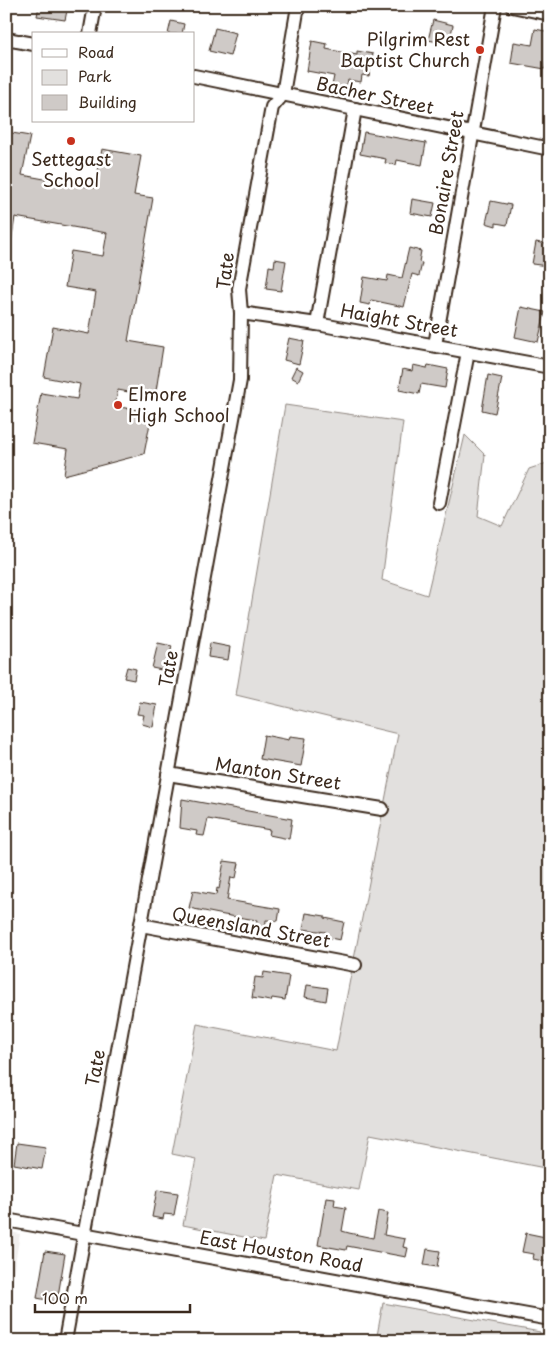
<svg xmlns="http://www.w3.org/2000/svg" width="556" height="1347" font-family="'Playpen Sans',sans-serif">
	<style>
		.built { fill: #f1efee }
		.green { fill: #e2e0de; stroke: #8e857e }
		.building { fill: #cfcac7; stroke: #3b2a1e }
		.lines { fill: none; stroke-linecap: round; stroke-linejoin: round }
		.minor-casing { stroke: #3b2a1e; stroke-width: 16 }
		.minor { stroke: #fff; stroke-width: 12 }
		.poi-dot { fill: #c8321e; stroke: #fff; stroke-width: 2 }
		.labels { text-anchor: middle; stroke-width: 5; stroke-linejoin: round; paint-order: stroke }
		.poi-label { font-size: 18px; fill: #3b2a1e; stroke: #fff; text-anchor: end }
		.street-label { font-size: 18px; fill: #3b2a1e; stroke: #fff }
	</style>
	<rect width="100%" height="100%" fill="#fff"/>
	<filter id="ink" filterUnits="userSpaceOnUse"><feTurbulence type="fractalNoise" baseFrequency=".02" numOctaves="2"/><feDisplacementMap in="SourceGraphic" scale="10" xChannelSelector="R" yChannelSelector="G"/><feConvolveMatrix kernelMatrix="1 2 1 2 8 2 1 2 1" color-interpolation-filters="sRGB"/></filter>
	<g filter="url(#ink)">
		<path class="built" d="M6,1231L20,1234L6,1316Z"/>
		<g class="green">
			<path d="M285,405L403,422L382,580L427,595L465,435L485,455L478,516L502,526L529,469L550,462V1169L370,1134L359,1190L277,1175L264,1241L183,1225L196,1159L172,1154L197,1024L336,1051L398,734L236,695Z"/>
			<path d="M383,1303L540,1332V1341H376Z"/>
		</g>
		<g class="building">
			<path d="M39,6H68L65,20L37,16Z"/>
			<path d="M433,20L453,25L449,44L428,40Z"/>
			<path d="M171,21L184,24L182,34H168Z"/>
			<path d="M215,28L236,33L230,56L209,51Z"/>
			<path d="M535,29L550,32V43L545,69L511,63L514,42L532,45Z"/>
			<path d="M312,41L327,44L326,49L357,55V51L373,54L369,76L362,75L361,82L348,80L346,89L332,86L334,76L307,71Z"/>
			<path d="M6,132L30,136L22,175L95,188L102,149L141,156L134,195L153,198L128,341L163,347L155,397L118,390L115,406L152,413L144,454L64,475L68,449L32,443L41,393L77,399L80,384L44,377L53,327L89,334L96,292L65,287L71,251L103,256L107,233L15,217L11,243L6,242Z"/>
			<path d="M364,132L426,143L422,165L397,160L396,165L385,163L386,159L360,154Z"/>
			<path d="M412,199L435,203L432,217L410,213Z"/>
			<path d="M491,201L511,205L507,225L496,223V226L486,223Z"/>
			<path d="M536,242L550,245L548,266L532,264Z"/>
			<path d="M409,248L421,251L419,262L422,263L419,276L412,274L404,307L371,300L370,305L360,303L364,277L387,281L388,275L402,278Z"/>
			<path d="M275,259L286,261L281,291L266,289L269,266L274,267Z"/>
			<path d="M521,307L545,312L538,342L515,337Z"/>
			<path d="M289,338L304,341L299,364L284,360Z"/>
			<path d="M413,365L427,368L428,365L448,369L445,388L421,384L419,394L399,390L403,369L412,371Z"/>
			<path d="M296,367L303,371L298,381L291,377Z"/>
			<path d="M488,375L502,378L495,413L482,410Z"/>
			<path d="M158,643L172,646L166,671L152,668Z"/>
			<path d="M210,643L230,647L228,660L208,657Z"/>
			<path d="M127,667L136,669L134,680L124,678Z"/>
			<path d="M140,702L157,705L153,727L142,724L144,715L137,714Z"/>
			<path d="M264,735L289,740L290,736L306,738L301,766L260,759Z"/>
			<path d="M182,799L292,819L289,839L269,835L270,830L208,819L204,836L196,835L197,831L180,828Z"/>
			<path d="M224,861L239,863L236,878L231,877L227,900L280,909L278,921L266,920L265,932L255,931L257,920L224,915L189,908L193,891L216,895L217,888L219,889Z"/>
			<path d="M306,913L325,916V918L344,922L340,940L325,937L326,932L303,929Z"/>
			<path d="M264,972L289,976L285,1000L272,998L271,1001L252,998L255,977L263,978Z"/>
			<path d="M307,985L328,988L326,1001L305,997Z"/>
			<path d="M17,1143L46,1147L42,1169L14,1164Z"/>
			<path d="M157,1190L178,1193L174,1215L164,1214L163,1219L152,1217Z"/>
			<path d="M326,1198L335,1199L334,1206L346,1208L342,1231L349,1233L373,1238L378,1211L388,1213L384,1235L405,1239L403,1247L408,1248L406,1257L347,1246L346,1250L318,1245Z"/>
			<path d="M526,1233L550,1238V1258L548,1262L533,1259L534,1254L522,1252Z"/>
			<path d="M427,1249L440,1251L437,1267L424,1265Z"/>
			<path d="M45,1251L65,1254L57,1302L37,1298Z"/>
		</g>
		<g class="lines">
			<defs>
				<g id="minor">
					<path d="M512,6L550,14"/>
					<path d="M90,34L95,6"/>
					<path d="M6,39L34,44"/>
					<path d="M194,76L550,149"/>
					<path d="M241,313L317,324L550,367"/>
					<path d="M317,324L355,109"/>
					<path d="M435,345L495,6"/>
					<path d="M439,503L468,352"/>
					<path d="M168,774L382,809"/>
					<path d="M141,925L355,965"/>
					<path d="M6,1220L550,1319"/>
					<path d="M65,1341L240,380L241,313L239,289L272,107L283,94L298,6"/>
				</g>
			</defs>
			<use href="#minor" class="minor-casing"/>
			<use href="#minor" class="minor"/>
		</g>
	</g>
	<g class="poi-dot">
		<circle cx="480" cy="50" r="5"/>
		<circle cx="71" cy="141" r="5"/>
		<circle cx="118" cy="405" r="5"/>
	</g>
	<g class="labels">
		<g class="poi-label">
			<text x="470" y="46">Pilgrim Rest<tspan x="470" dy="21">Baptist Church</tspan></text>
			<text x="71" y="166" text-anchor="middle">Settegast<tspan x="71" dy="21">School</tspan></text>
			<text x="128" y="401" text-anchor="start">Elmore<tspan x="128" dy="21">High School</tspan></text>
		</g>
		<g class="street-label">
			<text transform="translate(375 96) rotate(12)" y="6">Bacher Street</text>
			<text transform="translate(447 173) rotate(-80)" y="6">Bonaire Street</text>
			<text transform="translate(226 271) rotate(-83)" y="6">Tate</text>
			<text transform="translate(399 321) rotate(10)" y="6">Haight Street</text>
			<text transform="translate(169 669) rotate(-80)" y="6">Tate</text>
			<text transform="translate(278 774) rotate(9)" y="6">Manton Street</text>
			<text transform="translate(251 928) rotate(10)" y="6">Queensland Street</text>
			<text transform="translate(96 1068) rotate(-79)" y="6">Tate</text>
			<text transform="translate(281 1252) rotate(10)" y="6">East Houston Road</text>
		</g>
	</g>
	<rect width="556" height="1347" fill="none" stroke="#fff" stroke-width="25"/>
	<rect x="12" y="12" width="531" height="1322" fill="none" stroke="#3b2a1e" stroke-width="2" filter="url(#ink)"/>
	<rect x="32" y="32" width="162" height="90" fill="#ffffff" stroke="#b1aaa5"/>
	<rect x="42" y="49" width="25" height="8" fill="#ffffff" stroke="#b1aaa5"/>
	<text x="78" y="58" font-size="15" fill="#3b2a1e">Road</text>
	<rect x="42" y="70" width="25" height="15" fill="#e2e0de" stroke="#b1aaa5"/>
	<text x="78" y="82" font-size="15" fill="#3b2a1e">Park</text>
	<rect x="42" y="95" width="25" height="15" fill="#cfcac7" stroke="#b1aaa5"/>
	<text x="78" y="108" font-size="15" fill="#3b2a1e">Building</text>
	<path d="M35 1304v8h155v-8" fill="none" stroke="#3b2a1e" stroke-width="2.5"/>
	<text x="42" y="1304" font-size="15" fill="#3b2a1e" stroke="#ffffff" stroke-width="4" paint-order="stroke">100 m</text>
</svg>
